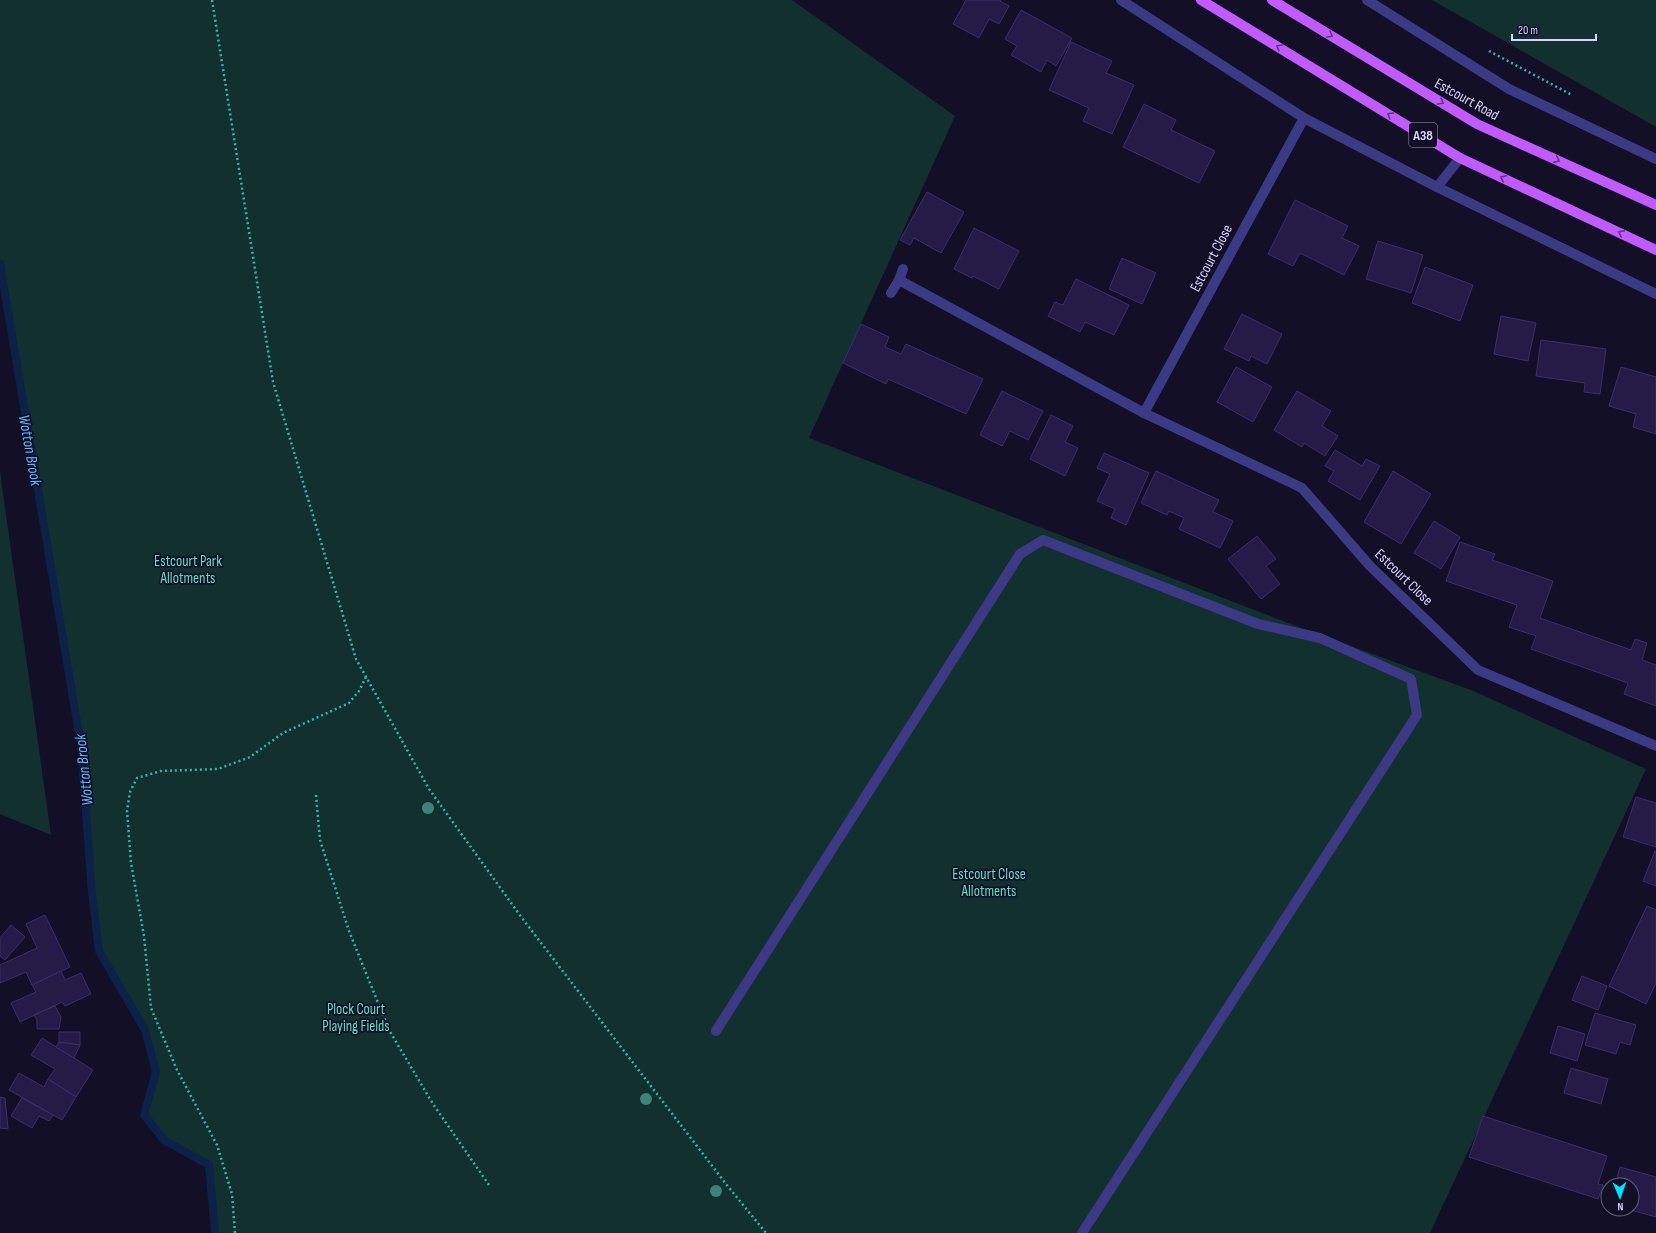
<svg xmlns="http://www.w3.org/2000/svg" width="1656" height="1233" font-family="'Sofia Sans Condensed',sans-serif">
	<style>
		.green { fill: #12302f }
		.lines { fill: none; stroke-linecap: round; stroke-linejoin: round }
		.stream { stroke: #0c2248; stroke-width: 8 }
		.building { fill: #241b47; stroke: #3b2d73 }
		.path { stroke: #2fb8b0; stroke-width: 2.5; stroke-dasharray: 2 3; stroke-linecap: butt }
		.minor { stroke: #3d3a85; stroke-width: 10 }
		.major { stroke: #c25bff; stroke-width: 10 }
		.tree { fill: #3d827b }
		.oneway { stroke: #623188 }
		.labels { text-anchor: middle; stroke-width: 3.5; stroke-linejoin: round; paint-order: stroke }
		.shield { fill: #130f26; stroke: #9e99be; stroke-width: 1 }
		.shield-label { font-size: 14px; font-weight: bold; fill: #d9d4ff }
		.street-label { font-size: 15px; fill: #d9d4ff; stroke: #130f26 }
		.park-label { font-size: 15px; fill: #5fe0c0; stroke: #130f26 }
		.water-label { font-size: 16px; font-style: italic; fill: #62b6ff; stroke: #130f26 }
	</style>
	<rect width="100%" height="100%" fill="#130f26"/>
	<g class="green">
		<path d="M0,0H792L955,116L809,438L1288,623L1471,690L1646,769L1430,1233H215L209,1165L164,1140L144,1115L156,1072L145,1030L99,951L92,893L82,745L0,264Z"/>
		<path d="M1432,0H1656V127Z"/>
		<path d="M0,471L1,479L51,835L0,814Z"/>
	</g>
	<g class="lines">
		<path class="stream" d="M0,264L81,746L92,893L99,951L145,1030L156,1072L144,1115L164,1140L209,1165L215,1233"/>
	</g>
	<g class="building">
		<path d="M966,0H1001L1000,1L1009,6L999,24L989,19L979,38L953,24Z"/>
		<path d="M1021,10L1072,38L1056,66L1047,60L1041,72L1011,55L1017,46L1005,39Z"/>
		<path d="M1071,42L1112,61L1106,73L1134,85L1112,134L1083,121L1089,108L1049,90Z"/>
		<path d="M1144,104L1176,120L1171,130L1215,151L1199,183L1123,147Z"/>
		<path d="M927,192L964,212L941,253L914,238L910,245L900,240Z"/>
		<path d="M1295,200L1348,226L1342,238L1359,246L1344,275L1300,253L1293,266L1268,254Z"/>
		<path d="M974,228L1019,251L999,289L973,276L972,278L954,269Z"/>
		<path d="M1378,241L1423,255L1411,293L1366,279Z"/>
		<path d="M1122,258L1156,273L1142,304L1109,289Z"/>
		<path d="M1425,267L1473,285L1460,321L1412,303Z"/>
		<path d="M1076,279L1129,305L1114,335L1085,322L1080,332L1048,316L1055,302L1063,305Z"/>
		<path d="M1242,314L1282,334L1267,364L1251,356L1249,361L1224,349Z"/>
		<path d="M1501,316L1536,323L1528,361L1494,354Z"/>
		<path d="M861,324L889,337L885,347L901,354L906,344L983,379L966,414L888,379L886,384L843,363Z"/>
		<path d="M1541,340L1606,349L1600,394L1584,392L1585,383L1536,376Z"/>
		<path d="M1236,367L1272,387L1253,422L1217,402Z"/>
		<path d="M1621,367L1656,377V434L1633,427L1636,414L1609,406Z"/>
		<path d="M1002,391L1043,411L1028,440L1010,431L1002,446L980,435Z"/>
		<path d="M1297,391L1331,411L1322,426L1338,436L1325,456L1304,443L1302,447L1274,430Z"/>
		<path d="M1051,415L1073,426L1065,442L1078,448L1065,476L1030,459Z"/>
		<path d="M1335,450L1362,466L1366,459L1380,466L1360,500L1328,481L1334,471L1325,466Z"/>
		<path d="M1104,453L1149,473L1126,525L1111,518L1115,509L1097,501L1110,474L1097,468Z"/>
		<path d="M1156,471L1219,500L1213,512L1233,521L1220,548L1179,529L1184,518L1169,511L1167,515L1141,503Z"/>
		<path d="M1393,471L1431,494L1401,544L1364,522Z"/>
		<path d="M1434,521L1460,537L1441,569L1414,553Z"/>
		<path d="M1257,536L1276,559L1266,566L1280,584L1261,599L1228,559Z"/>
		<path d="M1460,542L1495,554L1492,560L1553,581L1540,618L1631,650L1635,639L1647,643L1642,660L1656,665V706L1624,694L1628,683L1531,649L1536,636L1509,627L1517,605L1446,581Z"/>
		<path d="M1636,797L1656,803V847L1623,837Z"/>
		<path d="M1655,851H1656V886L1643,881Z"/>
		<path d="M1647,906L1656,910V983L1646,1004L1609,986Z"/>
		<path d="M45,915L70,967L32,985L26,972L0,983V965L37,948L26,924Z"/>
		<path d="M11,925L25,937L5,960L0,956V938Z"/>
		<path d="M61,971L65,980L81,973L91,994L65,1006L62,1002L20,1022L11,1003L36,992L32,985Z"/>
		<path d="M1582,976L1607,986L1598,1010L1572,1000Z"/>
		<path d="M55,1006L61,1017L59,1029H37V1020L34,1015Z"/>
		<path d="M1595,1013L1636,1025L1630,1045L1620,1042L1616,1054L1585,1045Z"/>
		<path d="M1558,1026L1585,1034L1577,1061L1550,1053Z"/>
		<path d="M59,1032H80V1045L59,1042Z"/>
		<path d="M42,1038L93,1070L76,1097L48,1079L55,1069L31,1055Z"/>
		<path d="M59,1042L80,1045L74,1058L56,1047Z"/>
		<path d="M1571,1068L1608,1079L1601,1104L1564,1093Z"/>
		<path d="M19,1073L44,1087L48,1079L76,1097L62,1120L9,1090Z"/>
		<path d="M0,1097L5,1098L8,1129L0,1128Z"/>
		<path d="M22,1098L53,1115L49,1121L39,1116L32,1128L11,1116Z"/>
		<path d="M1483,1116L1607,1156L1598,1184L1603,1185L1598,1199L1469,1157Z"/>
		<path d="M1620,1167L1656,1177V1217L1627,1209H1632V1185H1615Z"/>
	</g>
	<g class="lines">
		<g class="path">
			<path d="M212,0L273,382L356,659L429,789L522,918L726,1184L766,1233"/>
			<path d="M1489,51L1572,95"/>
			<path d="M316,795L320,840L349,931L389,1030L433,1104L489,1185"/>
			<path d="M235,1233L232,1194L217,1145L177,1070L151,1008L144,936L131,863L127,811L130,792L137,778L161,771L218,769L250,757L283,733L349,703L359,691L366,677"/>
		</g>
		<g class="minor">
			<path d="M1121,0L1304,118L1437,187L1656,294"/>
			<path d="M1367,0L1509,89L1656,159"/>
			<path d="M1437,187L1460,158"/>
			<path d="M899,280L903,269"/>
			<path d="M891,293L899,280L1144,413L1302,488L1370,566L1478,670L1656,746"/>
			<path d="M1144,413L1304,118"/>
			<path d="M716,1031L1020,554L1043,540L1258,624L1320,638L1411,679L1417,715L1082,1233"/>
		</g>
		<g class="major">
			<path d="M1201,0L1460,158L1656,250"/>
			<path d="M1272,0L1477,124L1656,205"/>
		</g>
	</g>
	<g class="tree">
		<circle cx="428" cy="808" r="6"/>
		<circle cx="646" cy="1099" r="6"/>
		<circle cx="716" cy="1191" r="6"/>
	</g>
	<defs><path id="oneway-chevron" d="M-2-3.5L2.5 0L-2 3.5" fill="none" stroke-width="1.6" stroke-linecap="round" stroke-linejoin="round"/></defs>
	<g class="oneway">
		<use href="#oneway-chevron" transform="translate(1330 35) rotate(31)"/>
		<use href="#oneway-chevron" transform="translate(1279 47) rotate(-149)"/>
		<use href="#oneway-chevron" transform="translate(1441 102) rotate(31)"/>
		<use href="#oneway-chevron" transform="translate(1390 115) rotate(-149)"/>
		<use href="#oneway-chevron" transform="translate(1557 160) rotate(24)"/>
		<use href="#oneway-chevron" transform="translate(1503 178) rotate(-155)"/>
		<use href="#oneway-chevron" transform="translate(1621 233) rotate(-155)"/>
	</g>
	<g class="labels">
		<rect class="shield" x="1409" y="123" width="28" height="24" rx="3"/>
		<g class="shield-label">
			<text x="1423" y="140">A38</text>
		</g>
		<g class="street-label">
			<text transform="translate(1467 99) rotate(29)" y="5">Estcourt Road</text>
			<text transform="translate(1211 258) rotate(-62)" y="5">Estcourt Close</text>
			<text transform="translate(1404 577) rotate(44)" y="5">Estcourt Close</text>
		</g>
		<g class="park-label">
			<text x="188" y="566">Estcourt Park<tspan x="188" dy="17">Allotments</tspan></text>
			<text x="989" y="879">Estcourt Close<tspan x="989" dy="17">Allotments</tspan></text>
			<text x="356" y="1014">Plock Court<tspan x="356" dy="17">Playing Fields</tspan></text>
		</g>
		<g class="water-label">
			<text transform="translate(31 450) rotate(80)" y="6">Wotton Brook</text>
			<text transform="translate(83 770) rotate(-96)" y="6">Wotton Brook</text>
		</g>
	</g>
	<g transform="translate(1620 1197) rotate(178)"><circle r="19" fill="#130f26" stroke="#625e7d"/>
	<path d="M0-3L7 15L0 10L-7 15Z" fill="#00e5ff"/>
	<text y="-6" font-size="11" font-weight="bold" text-anchor="middle" fill="#d9d4ff">N</text>
	</g>
	<path d="M1512 34v6h84v-6" fill="none" stroke="#d9d4ff" stroke-width="2"/>
	<text x="1518" y="34" font-size="12" fill="#d9d4ff" stroke="#130f26" stroke-width="3" paint-order="stroke">20 m</text>
</svg>
